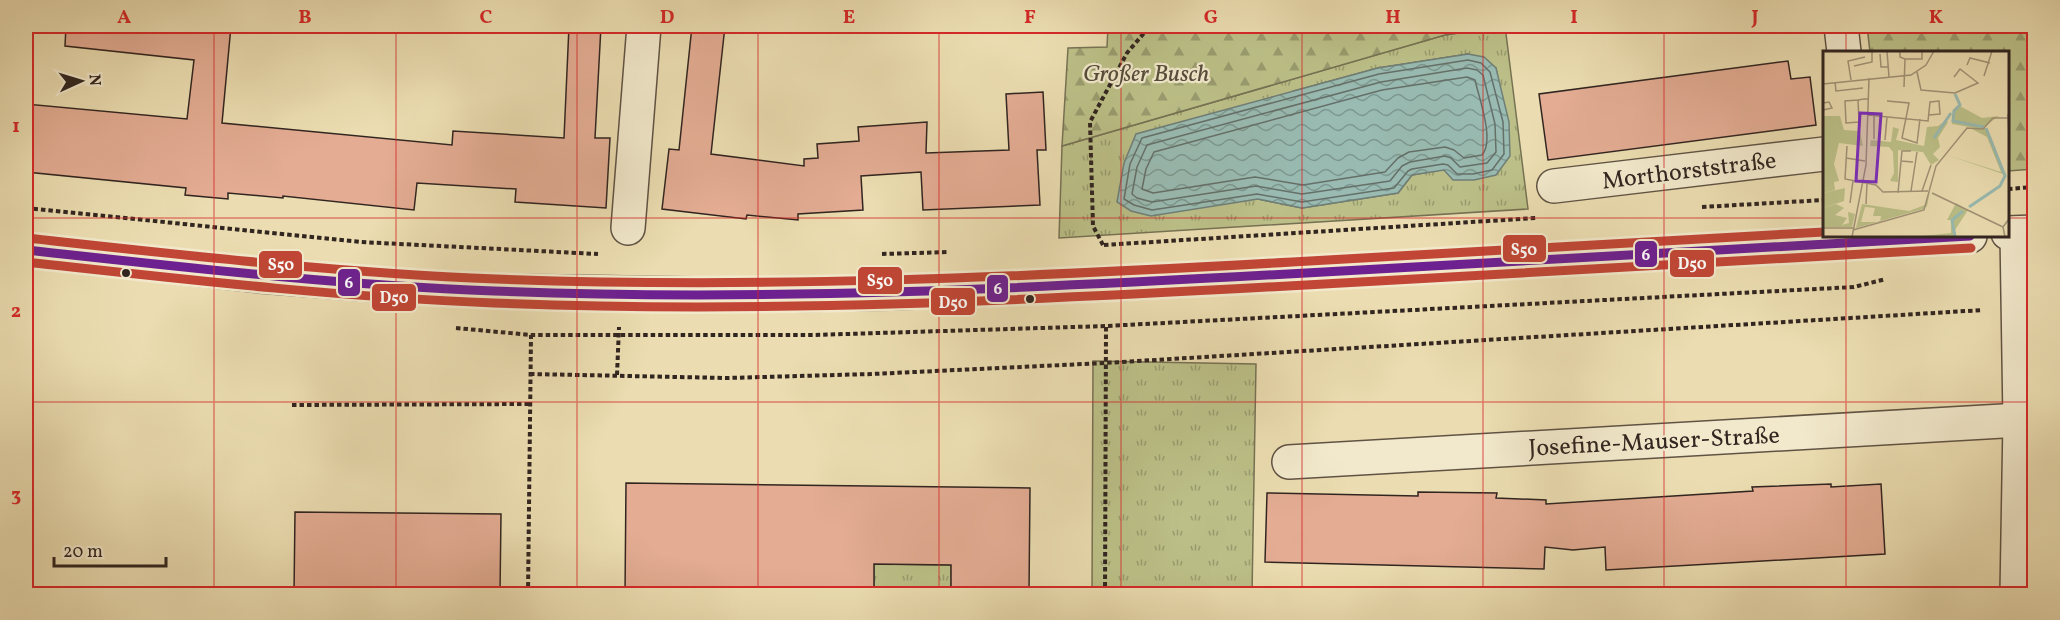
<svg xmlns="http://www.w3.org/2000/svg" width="2060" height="620" font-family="Vollkorn,serif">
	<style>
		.grass { fill: url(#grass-tufts); stroke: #767254; stroke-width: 1.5; fill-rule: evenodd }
		.forest { fill: url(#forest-firs); stroke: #767254; stroke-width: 1.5 }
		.water { fill: url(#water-waves); stroke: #6f7f78; stroke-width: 1.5 }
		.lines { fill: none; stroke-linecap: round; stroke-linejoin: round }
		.shore { stroke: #657069; stroke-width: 1.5 }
		.building { fill: #e3ac93; stroke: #312520; stroke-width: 1.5 }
		.minor-casing { stroke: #605344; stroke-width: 36 }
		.tertiary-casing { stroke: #605344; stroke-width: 36 }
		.path { stroke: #312520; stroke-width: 4; stroke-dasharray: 4.5 3; stroke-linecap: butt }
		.minor { stroke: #f2e9cc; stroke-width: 33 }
		.tertiary { stroke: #f2e9cc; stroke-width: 33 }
		.bus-1-casing { stroke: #f2e9cc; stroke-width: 14 }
		.bus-2-casing { stroke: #f2e9cc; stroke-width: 14 }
		.bus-3-casing { stroke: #f2e9cc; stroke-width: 14 }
		.bus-1 { stroke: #6d2190; stroke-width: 9 }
		.bus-2 { stroke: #c14635; stroke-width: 9 }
		.bus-3 { stroke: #c14635; stroke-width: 9 }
		.grid { fill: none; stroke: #d62828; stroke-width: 1.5; stroke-opacity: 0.55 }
		.bus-dot { fill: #312520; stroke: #f2e9cc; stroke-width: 2 }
		.labels { text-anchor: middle; stroke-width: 4.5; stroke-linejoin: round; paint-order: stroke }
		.park-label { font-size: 24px; font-style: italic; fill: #544c3a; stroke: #f2e9cc }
		.street-label { font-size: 24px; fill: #312520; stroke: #f2e9cc }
		.inset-river { fill: none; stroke: #99bbb2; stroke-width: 3 }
		.inset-road { fill: none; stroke: #a19377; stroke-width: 1.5 }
		.view { fill: #7b2cbf; fill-opacity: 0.15; stroke: #7b2cbf; stroke-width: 3 }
		.inset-edge { fill: none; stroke: #312520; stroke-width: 3 }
		.line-badge { stroke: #f2e9cc; stroke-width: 2 }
		.badge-label { font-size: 16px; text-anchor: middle; font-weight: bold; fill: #fff }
		.neatline { fill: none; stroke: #d62828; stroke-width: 2 }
		.grid-label { font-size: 20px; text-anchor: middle; font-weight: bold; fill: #d62828 }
	</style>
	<defs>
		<pattern id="grass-tufts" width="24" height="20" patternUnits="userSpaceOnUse" patternTransform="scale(1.5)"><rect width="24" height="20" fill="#bcc088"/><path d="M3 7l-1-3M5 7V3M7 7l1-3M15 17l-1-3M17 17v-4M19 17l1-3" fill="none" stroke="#999c6f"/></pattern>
		<pattern id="forest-firs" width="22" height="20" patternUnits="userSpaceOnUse" patternTransform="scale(1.5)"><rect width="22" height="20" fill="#bcc088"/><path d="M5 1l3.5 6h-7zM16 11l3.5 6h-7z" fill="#999c6f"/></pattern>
		<pattern id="water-waves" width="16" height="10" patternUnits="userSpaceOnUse" patternTransform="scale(1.5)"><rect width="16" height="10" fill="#99bbb2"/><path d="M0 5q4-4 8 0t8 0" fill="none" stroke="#7d9890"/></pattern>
	</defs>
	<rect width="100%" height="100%" fill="#ebddb1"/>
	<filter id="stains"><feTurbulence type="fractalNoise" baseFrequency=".00333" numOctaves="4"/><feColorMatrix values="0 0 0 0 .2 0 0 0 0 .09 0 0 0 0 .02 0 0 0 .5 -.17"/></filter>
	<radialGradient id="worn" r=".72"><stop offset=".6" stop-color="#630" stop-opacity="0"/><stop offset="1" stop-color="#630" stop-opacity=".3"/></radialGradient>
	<g class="grass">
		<path d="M1505,26L1528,209L1059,238L1062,146L1445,35ZM1468,54L1496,68L1499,87L1444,169L1412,175L1398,193L1302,208L1258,199L1293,91L1378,68Z"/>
		<path d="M1093,361L1256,364L1252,594H1092Z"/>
		<path d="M874,564L951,565V594H874Z"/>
	</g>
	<g class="forest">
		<path d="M1108,26H1505L1445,35L1062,146L1068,48L1107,47Z"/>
		<path d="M1867,26H2034V169L2008,171V52H1870Z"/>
	</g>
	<path class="water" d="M1468,54L1484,57L1496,68L1509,122L1510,156L1496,175L1474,180H1453L1444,170L1412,175L1398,193L1302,208L1258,199L1151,216L1131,211L1117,202L1124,163L1136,134L1378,68Z"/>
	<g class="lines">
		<g class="shore">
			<path d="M1468,60L1481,63L1490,72L1503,122L1504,154L1492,170L1473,174H1457L1448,165L1443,164L1412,169L1408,171L1394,188L1302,202L1257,194L1152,210L1134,205L1124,199L1130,164L1142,138L1379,74Z"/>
			<path d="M1467,68L1477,70L1483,75L1495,124L1496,152L1487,163L1460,167L1451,158L1445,156L1410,162L1402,166L1390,181L1302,194L1256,186L1152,202L1137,198L1132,194L1137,167L1147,145L1381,82Z"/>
			<path d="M1467,77L1475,80C1479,98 1495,141 1482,155L1464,158L1454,150L1445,147L1409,152L1398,158L1385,172L1303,185L1255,177L1153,193L1142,189L1146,169L1154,152L1382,90Z"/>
		</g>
	</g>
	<g class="building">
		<path d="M66,26H231L222,123L452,145L453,131L564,138L569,26H601L595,138H610L606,208L515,202L516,189L417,183L414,210L283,196V198L228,193V199L185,195L186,188L26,172V104L187,119L194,60L65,46Z"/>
		<path d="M692,26H725L711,154L804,166V159L818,158L817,144L859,141L858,127L927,122L926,153L1009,150L1006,94L1043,92L1046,150H1037L1040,205L923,210L921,172L861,176L863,210L798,214V220L747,215L746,219L662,209L669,149L679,150Z"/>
		<path d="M1788,61L1791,79L1810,77L1816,125L1548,160L1539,94Z"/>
		<path d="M626,483L1030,488L1029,594H951V565L874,564V594H625Z"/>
		<path d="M1831,484V487L1881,484L1885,554L1606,570L1605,547L1573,550L1545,547L1544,569L1265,562L1267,493L1418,496V492L1497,493L1496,498L1546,500V504L1753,491L1752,487Z"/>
		<path d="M295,512L501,514L500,594H294Z"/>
	</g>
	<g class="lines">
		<defs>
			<g id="minor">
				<path d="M1841,26L1844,52"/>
				<path d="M1554,186L1824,154"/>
				<path d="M628,228L644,26"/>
				<path d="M1289,462L2020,420"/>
				<path d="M2017,594L2020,420L2017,233"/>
			</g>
			<g id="tertiary">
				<path d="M2008,233L2034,232"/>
				<path d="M26,250L261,276L364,284L497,291L760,295L890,293L1129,283L1970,236"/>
			</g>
		</defs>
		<use href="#minor" class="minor-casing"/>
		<use href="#tertiary" class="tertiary-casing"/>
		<g class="path">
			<path d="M2008,189L2034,187"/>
			<path d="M1702,207L1824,200"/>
			<path d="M26,208L361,242L598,254"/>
			<path d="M1103,245L1093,226L1090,122L1127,53L1150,26"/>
			<path d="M1104,245L1536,218"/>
			<path d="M882,254L949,252"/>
			<path d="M456,328L531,335H814L1106,326L1854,287L1886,279"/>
			<path d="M530,374L727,378L872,374L1105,363L1983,310"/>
			<path d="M617,375L619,327"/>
			<path d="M292,405L529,404"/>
			<path d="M528,594L531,335"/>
			<path d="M1105,594L1106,326"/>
		</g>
		<use href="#minor" class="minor"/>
		<use href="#tertiary" class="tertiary"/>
		<defs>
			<path id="bus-1" d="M26,250C182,267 337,285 494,291C765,302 1035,288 1306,273C1527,261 1749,248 1970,236"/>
			<path id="bus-2" d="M26,262C181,279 337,297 494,303C765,314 1035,300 1306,285C1527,273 1749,260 1971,248"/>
			<path id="bus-3" d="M27,238C183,255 339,273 496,279C761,289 1026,277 1292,262C1469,252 1647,242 1824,232"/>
		</defs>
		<use href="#bus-1" class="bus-1-casing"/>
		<use href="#bus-2" class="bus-2-casing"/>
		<use href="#bus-3" class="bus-3-casing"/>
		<use href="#bus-1" class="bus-1"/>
		<use href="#bus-2" class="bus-2"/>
		<use href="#bus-3" class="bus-3"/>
	</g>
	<path class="grid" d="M214,26V594M396,26V594M577,26V594M758,26V594M939,26V594M1121,26V594M1302,26V594M1483,26V594M1664,26V594M1846,26V52M26,218H1824M2008,218H2034M1846,236V594M26,402H2034"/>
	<g class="bus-dot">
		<circle cx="126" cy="273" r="5"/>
		<circle cx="1030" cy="299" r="5"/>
	</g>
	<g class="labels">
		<g class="park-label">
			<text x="1146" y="81">Großer Busch</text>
		</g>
		<g class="street-label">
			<text transform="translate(1689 170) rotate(-7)" y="8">Morthorststraße</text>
			<text transform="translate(1654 441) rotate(-3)" y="8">Josefine-Mauser-Straße</text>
		</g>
	</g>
	<g transform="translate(1823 51)">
		<rect width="186" height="186" fill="#ebddb1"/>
		<path d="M135,54L159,67L176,65L158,78L129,73L130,59ZM122,70L125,71L115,87L117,96L110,103L116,109L108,114L100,101L75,99V131L67,130L71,122L70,101L66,96L47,95L48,89L68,91L70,76L76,78L73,89L101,95L104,76L115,75ZM147,77H163L183,124L124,104L178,121L164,86ZM107,141L104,155L100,158L33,177L39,153L86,160L102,154ZM42,156L52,157L50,165H58L57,171H38ZM133,152L145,159L132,179L133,186H90L128,182V169H124ZM13,153L21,157L12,164L24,167L19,174L26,172L25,161L32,163L29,176H0V157Z" fill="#bcc088" fill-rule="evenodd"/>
		<path d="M0,65H17L21,79L37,80L40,95L16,92L11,113L16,130L11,131L12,139L0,142Z" fill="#bcc088"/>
		<path d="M22,137L21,150L0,157V142Z" fill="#bcc088"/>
		<path class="inset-river" d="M132,43L137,54L131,60L130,70L161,76M111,87L128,62M146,156L177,135L182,125L163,77M132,186L129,169L140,160"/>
		<path class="inset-road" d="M64,0L66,26M77,0V6L82,8L81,36M57,3L58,16H66M82,8H99V0M144,14L147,7L167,12M31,15L49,11V0M94,21L98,39L132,42L155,32L137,18L131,26M161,25L169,0M28,29L25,10L42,6M12,31L13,40L40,37M0,33L88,24L103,14L111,0M35,49L36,71L23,72L22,50L35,49L41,48H45M64,50L86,52L79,87L94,92L97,68M0,52L6,51L9,57L0,59M185,63L186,85M45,64L105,70L107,51L116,50L117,63L106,64M51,88V64M62,89L64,66M24,95L22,128L53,134L60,141L105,140M88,100H79L78,110L90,111M23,107L42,110M88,140L94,101M99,140L108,114M75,142L78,110M109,142L180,176M27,152L30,130M43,153L44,133M0,177H31M30,179L101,159L113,115L144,77L160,78L170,67H185M29,186L43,114L46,27M182,186L180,176L186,168"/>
		<path class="view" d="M37,62L58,63L53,131L33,130Z"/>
		<rect width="186" height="186" class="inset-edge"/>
	</g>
	<g class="line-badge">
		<rect x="1502" y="234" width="45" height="29" rx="6" fill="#c14635"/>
		<rect x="1634" y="240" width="24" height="28" rx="6" fill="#6d2190"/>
		<rect x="1669" y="249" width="46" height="29" rx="6" fill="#c14635"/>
		<rect x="258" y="250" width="45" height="29" rx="6" fill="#c14635"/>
		<rect x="857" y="266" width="46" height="29" rx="6" fill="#c14635"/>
		<rect x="337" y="268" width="24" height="29" rx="6" fill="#6d2190"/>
		<rect x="986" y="274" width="23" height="29" rx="6" fill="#6d2190"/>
		<rect x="371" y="283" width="46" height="29" rx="6" fill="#c14635"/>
		<rect x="930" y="287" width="46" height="29" rx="6" fill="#c14635"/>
	</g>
	<g class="badge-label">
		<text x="1524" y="255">S50</text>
		<text x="1646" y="260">6</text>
		<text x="1692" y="269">D50</text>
		<text x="281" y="270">S50</text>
		<text x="880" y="286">S50</text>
		<text x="349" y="288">6</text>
		<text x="998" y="294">6</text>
		<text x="394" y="303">D50</text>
		<text x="953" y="308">D50</text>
	</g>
	<rect width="2060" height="620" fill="none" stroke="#ebddb1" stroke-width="66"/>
	<g transform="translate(81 81) rotate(86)" stroke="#f2e9cc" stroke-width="4.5" paint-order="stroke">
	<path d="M0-4.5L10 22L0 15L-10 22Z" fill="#312520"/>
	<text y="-9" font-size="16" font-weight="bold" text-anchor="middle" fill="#312520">N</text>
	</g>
	<path d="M54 557v9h112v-9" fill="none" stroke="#312520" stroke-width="3"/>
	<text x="63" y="557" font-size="18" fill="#312520" stroke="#f2e9cc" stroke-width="4.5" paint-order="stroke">20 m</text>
	<rect x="33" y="33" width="1994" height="554" class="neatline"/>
	<g class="grid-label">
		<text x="124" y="23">A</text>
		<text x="305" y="23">B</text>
		<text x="486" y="23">C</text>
		<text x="667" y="23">D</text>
		<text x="849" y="23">E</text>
		<text x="1030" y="23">F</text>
		<text x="1211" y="23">G</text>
		<text x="1393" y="23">H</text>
		<text x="1574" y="23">I</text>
		<text x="1755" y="23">J</text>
		<text x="1936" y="23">K</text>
		<text x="16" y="132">1</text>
		<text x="16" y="317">2</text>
		<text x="16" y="501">3</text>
	</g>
	<rect width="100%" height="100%" filter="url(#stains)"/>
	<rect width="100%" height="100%" fill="url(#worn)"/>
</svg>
